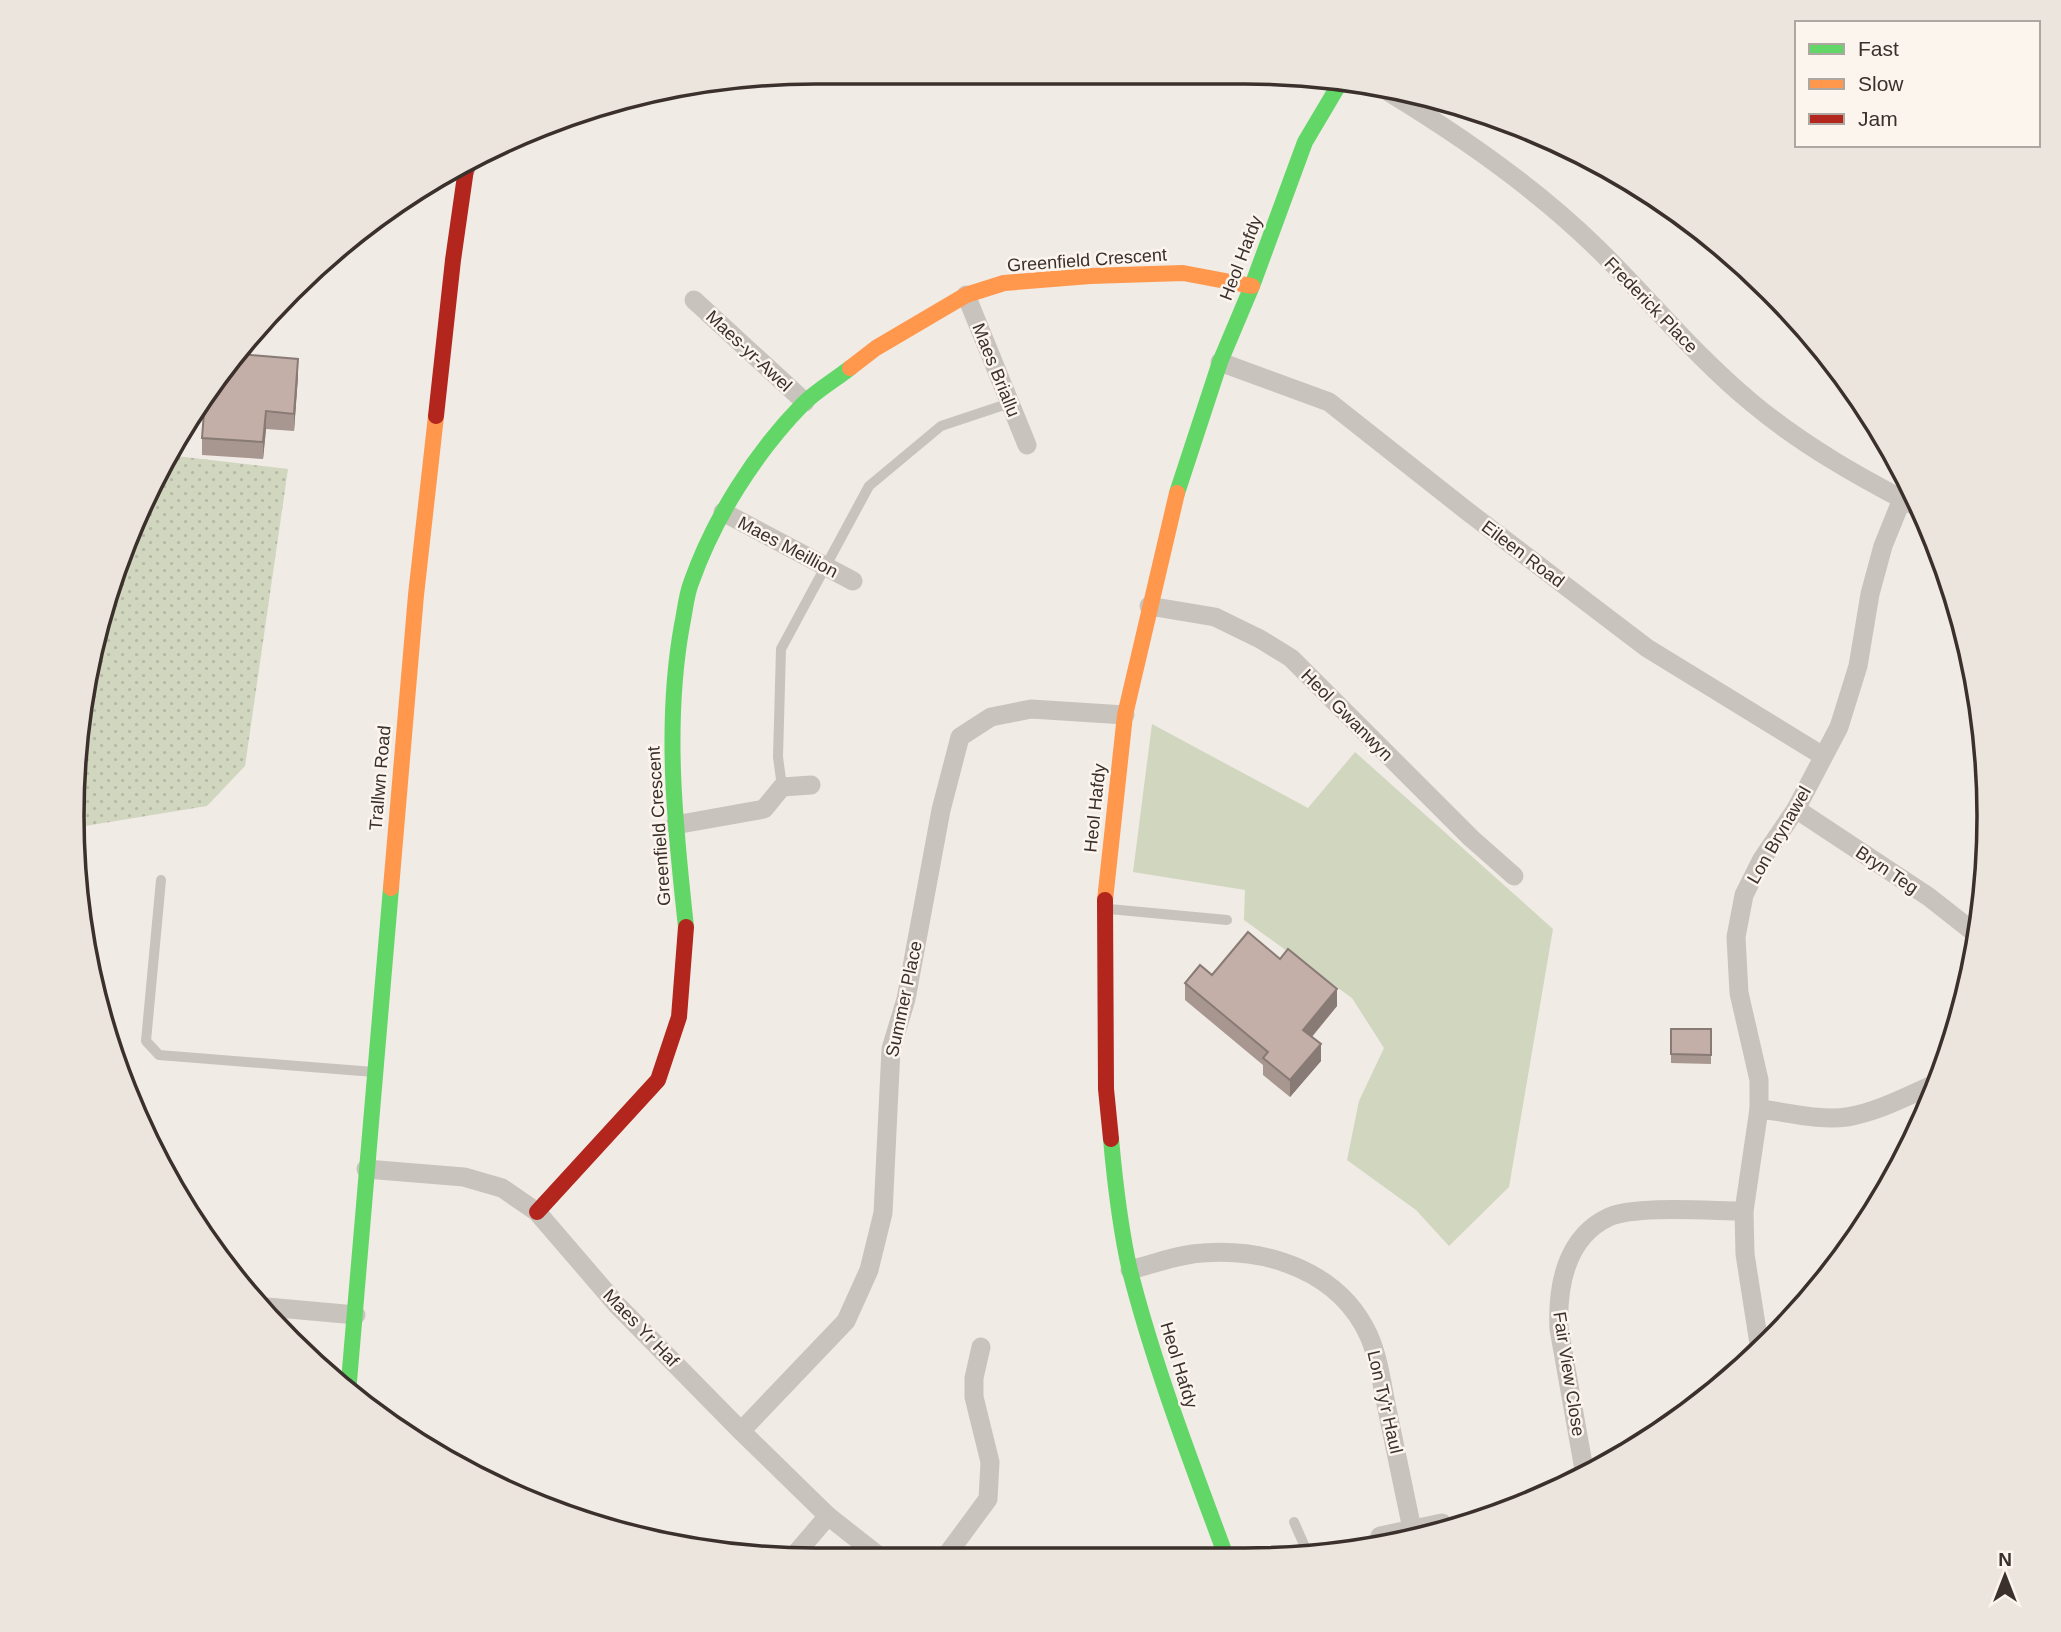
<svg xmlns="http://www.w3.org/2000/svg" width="2061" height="1632" font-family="Arial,sans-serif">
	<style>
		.grass { fill: #d1d6bf }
		.park { fill: url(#park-dots) }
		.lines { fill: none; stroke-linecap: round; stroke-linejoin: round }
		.lane { stroke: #c9c3be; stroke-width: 10 }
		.street { stroke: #c9c3be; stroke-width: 19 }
		.fast { stroke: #63d668; stroke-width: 16 }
		.slow { stroke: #ff974d; stroke-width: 16 }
		.jam { stroke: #b3261e; stroke-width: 16 }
		.wall { fill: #a89690 }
		.shaded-wall { fill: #887a75 }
		.building { fill: #c3afa7; stroke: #887a75; stroke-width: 2 }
		.labels { text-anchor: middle; stroke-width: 5; stroke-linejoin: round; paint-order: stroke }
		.street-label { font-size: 18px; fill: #3b302b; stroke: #fbf5ee }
		.rim { fill: none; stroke: #3b302b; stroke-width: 3.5 }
	</style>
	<defs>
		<pattern id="park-dots" width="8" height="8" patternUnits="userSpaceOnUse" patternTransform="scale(1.75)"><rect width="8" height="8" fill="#d1d6bf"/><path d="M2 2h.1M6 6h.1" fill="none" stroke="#b4b8a4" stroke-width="1.8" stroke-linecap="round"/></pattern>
	</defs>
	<rect width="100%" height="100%" fill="#f0ebe5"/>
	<path class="grass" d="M1152,724L1308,808L1355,752L1553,929L1509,1187L1449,1246L1416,1210L1347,1160L1359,1101L1384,1048L1352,998L1244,920L1245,890L1133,872Z"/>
	<path class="park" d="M167,455L288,469L245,766L207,806L73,828L72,816L97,623Z"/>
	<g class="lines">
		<g class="lane">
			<path d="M782,787L778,757L781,649L869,486L941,426L1010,403"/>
			<path d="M161,880L146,1041L159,1055L374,1072"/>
			<path d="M1109,909L1227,920"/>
			<path d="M1294,1522L1309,1556"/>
		</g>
		<g class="street">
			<path d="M1390,93C1464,138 1536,188 1598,249C1650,300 1696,357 1752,403C1802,445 1861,478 1919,508"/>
			<path d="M442,173L466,169"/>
			<path d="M966,295L1027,445"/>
			<path d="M694,300L805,402"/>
			<path d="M1220,362L1329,402L1467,511L1647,648L1823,756"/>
			<path d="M723,512L853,581"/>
			<path d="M1149,606L1215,617L1260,639L1291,658L1471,838L1514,876"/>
			<path d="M1796,809L1929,897L1976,934"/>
			<path d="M675,825L764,809L782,787L811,785"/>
			<path d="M1759,1109C1787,1112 1819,1121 1847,1117C1878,1112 1907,1096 1935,1084"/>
			<path d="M366,1169L464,1177L502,1188L537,1212L617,1305L741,1431L828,1516L884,1560"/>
			<path d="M1130,1270C1154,1264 1179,1254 1203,1253C1269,1248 1340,1272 1369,1336C1379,1359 1382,1385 1387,1409C1395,1449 1404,1489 1412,1529"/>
			<path d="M256,1306L356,1315"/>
			<path d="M1760,1350L1745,1254L1744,1211L1759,1109V1080L1739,993L1736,937L1744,895L1762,859L1796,809L1839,727L1858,666L1870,594L1883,546L1902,499"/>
			<path d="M741,1431L846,1321L869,1270L883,1213L891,1049L906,999L941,810L960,737L991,717L1031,709L1125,715"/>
			<path d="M1585,1475L1559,1329C1557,1286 1566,1237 1609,1217C1636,1205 1712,1211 1744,1211"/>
			<path d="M1380,1536L1442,1523"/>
			<path d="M792,1558L828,1516"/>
			<path d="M943,1560L988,1499L990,1462L974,1397V1378L981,1347"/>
		</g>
		<g class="fast">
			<path d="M1177,493L1220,362L1252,286L1305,142L1340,83"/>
			<path d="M686,927C675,827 664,724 682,625C685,611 686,596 691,583C714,518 755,453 803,404C817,390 835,380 850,368"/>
			<path d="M1111,1139C1115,1183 1120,1228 1130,1271C1155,1369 1192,1464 1227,1559"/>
			<path d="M348,1393L391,888"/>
		</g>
		<g class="slow">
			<path d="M850,368L876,348L966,295L1004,283L1090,276L1183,273L1252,286"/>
			<path d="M391,888L416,595L436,416"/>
			<path d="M1105,900L1125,715L1177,493"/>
		</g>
		<g class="jam">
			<path d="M436,416L453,260L466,169L472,160"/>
			<path d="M1105,900L1106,1089L1111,1139"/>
			<path d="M537,1212L658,1080L679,1017L686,927"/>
		</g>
	</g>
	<g class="wall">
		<path d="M298,376L294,431L266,429L263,459L202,455V438Z"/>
		<path d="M1212,975L1337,1006L1312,1037L1321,1061L1290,1097L1263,1075V1065L1185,1000V983Z"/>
		<path d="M1671,1029H1711V1064L1671,1063Z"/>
	</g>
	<g class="shaded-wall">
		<path d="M298,359V376L294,431V414Z"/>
		<path d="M266,411V429L263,459V442Z"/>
		<path d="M1337,989V1006L1303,1047V1030Z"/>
		<path d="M1321,1044V1061L1290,1097V1080Z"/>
	</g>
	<g class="building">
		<path d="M240,354L298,359L294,414L266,411L263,442L202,438L205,400Z"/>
		<path d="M1248,932L1280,959L1288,949L1337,989L1303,1030L1321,1044L1290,1080L1263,1058L1268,1052L1185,983L1200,965L1212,975Z"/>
		<path d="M1671,1029H1711V1055L1671,1054Z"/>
	</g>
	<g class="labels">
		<g class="street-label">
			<text transform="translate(1241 258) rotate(-69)" y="6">Heol Hafdy</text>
			<text transform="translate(1087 260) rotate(-4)" y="6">Greenfield Crescent</text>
			<text transform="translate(1651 305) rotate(46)" y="6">Frederick Place</text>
			<text transform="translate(749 351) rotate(43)" y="6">Maes-yr-Awel</text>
			<text transform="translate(996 370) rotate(68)" y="6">Maes Briallu</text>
			<text transform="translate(788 547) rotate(28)" y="6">Maes Meillion</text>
			<text transform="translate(1523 554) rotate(37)" y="6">Eileen Road</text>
			<text transform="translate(1347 715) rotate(45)" y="6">Heol Gwanwyn</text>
			<text transform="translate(380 778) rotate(-85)" y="6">Trallwn Road</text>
			<text transform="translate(1095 808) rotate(-84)" y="6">Heol Hafdy</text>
			<text transform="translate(659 826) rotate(-94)" y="6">Greenfield Crescent</text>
			<text transform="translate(1779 835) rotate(-60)" y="6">Lon Brynawel</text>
			<text transform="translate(1887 870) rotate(34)" y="6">Bryn Teg</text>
			<text transform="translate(904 999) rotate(-78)" y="6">Summer Place</text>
			<text transform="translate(641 1328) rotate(46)" y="6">Maes Yr Haf</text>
			<text transform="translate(1179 1365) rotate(73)" y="6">Heol Hafdy</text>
			<text transform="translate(1569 1374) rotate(81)" y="6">Fair View Close</text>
			<text transform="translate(1385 1402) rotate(77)" y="6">Lon Ty'r Haul</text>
		</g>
	</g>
	<path d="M0 0H2061V1632H0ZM816 84H1245A732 732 0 0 1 1977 816V816A732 732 0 0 1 1245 1548H816A732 732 0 0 1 84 816V816A732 732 0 0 1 816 84Z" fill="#ece5de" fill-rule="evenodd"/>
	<path class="rim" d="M816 84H1245A732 732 0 0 1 1977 816V816A732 732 0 0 1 1245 1548H816A732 732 0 0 1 84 816V816A732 732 0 0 1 816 84Z"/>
	<rect x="1795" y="21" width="245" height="126" fill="#fbf5ee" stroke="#aea6a0" stroke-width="2"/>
	<rect x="1809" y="44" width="35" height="10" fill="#63d668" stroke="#aea6a0" stroke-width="2"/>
	<text x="1858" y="56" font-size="21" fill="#3b302b">Fast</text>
	<rect x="1809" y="79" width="35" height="10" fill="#ff974d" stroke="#aea6a0" stroke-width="2"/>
	<text x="1858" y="91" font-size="21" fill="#3b302b">Slow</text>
	<rect x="1809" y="114" width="35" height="10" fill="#b3261e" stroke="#aea6a0" stroke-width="2"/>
	<text x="1858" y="126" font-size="21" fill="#3b302b">Jam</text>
	<g transform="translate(2005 1576)" stroke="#fbf5ee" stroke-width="5" paint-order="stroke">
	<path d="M0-5L12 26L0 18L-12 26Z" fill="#3b302b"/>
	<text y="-10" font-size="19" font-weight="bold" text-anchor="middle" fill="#3b302b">N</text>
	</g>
</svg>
